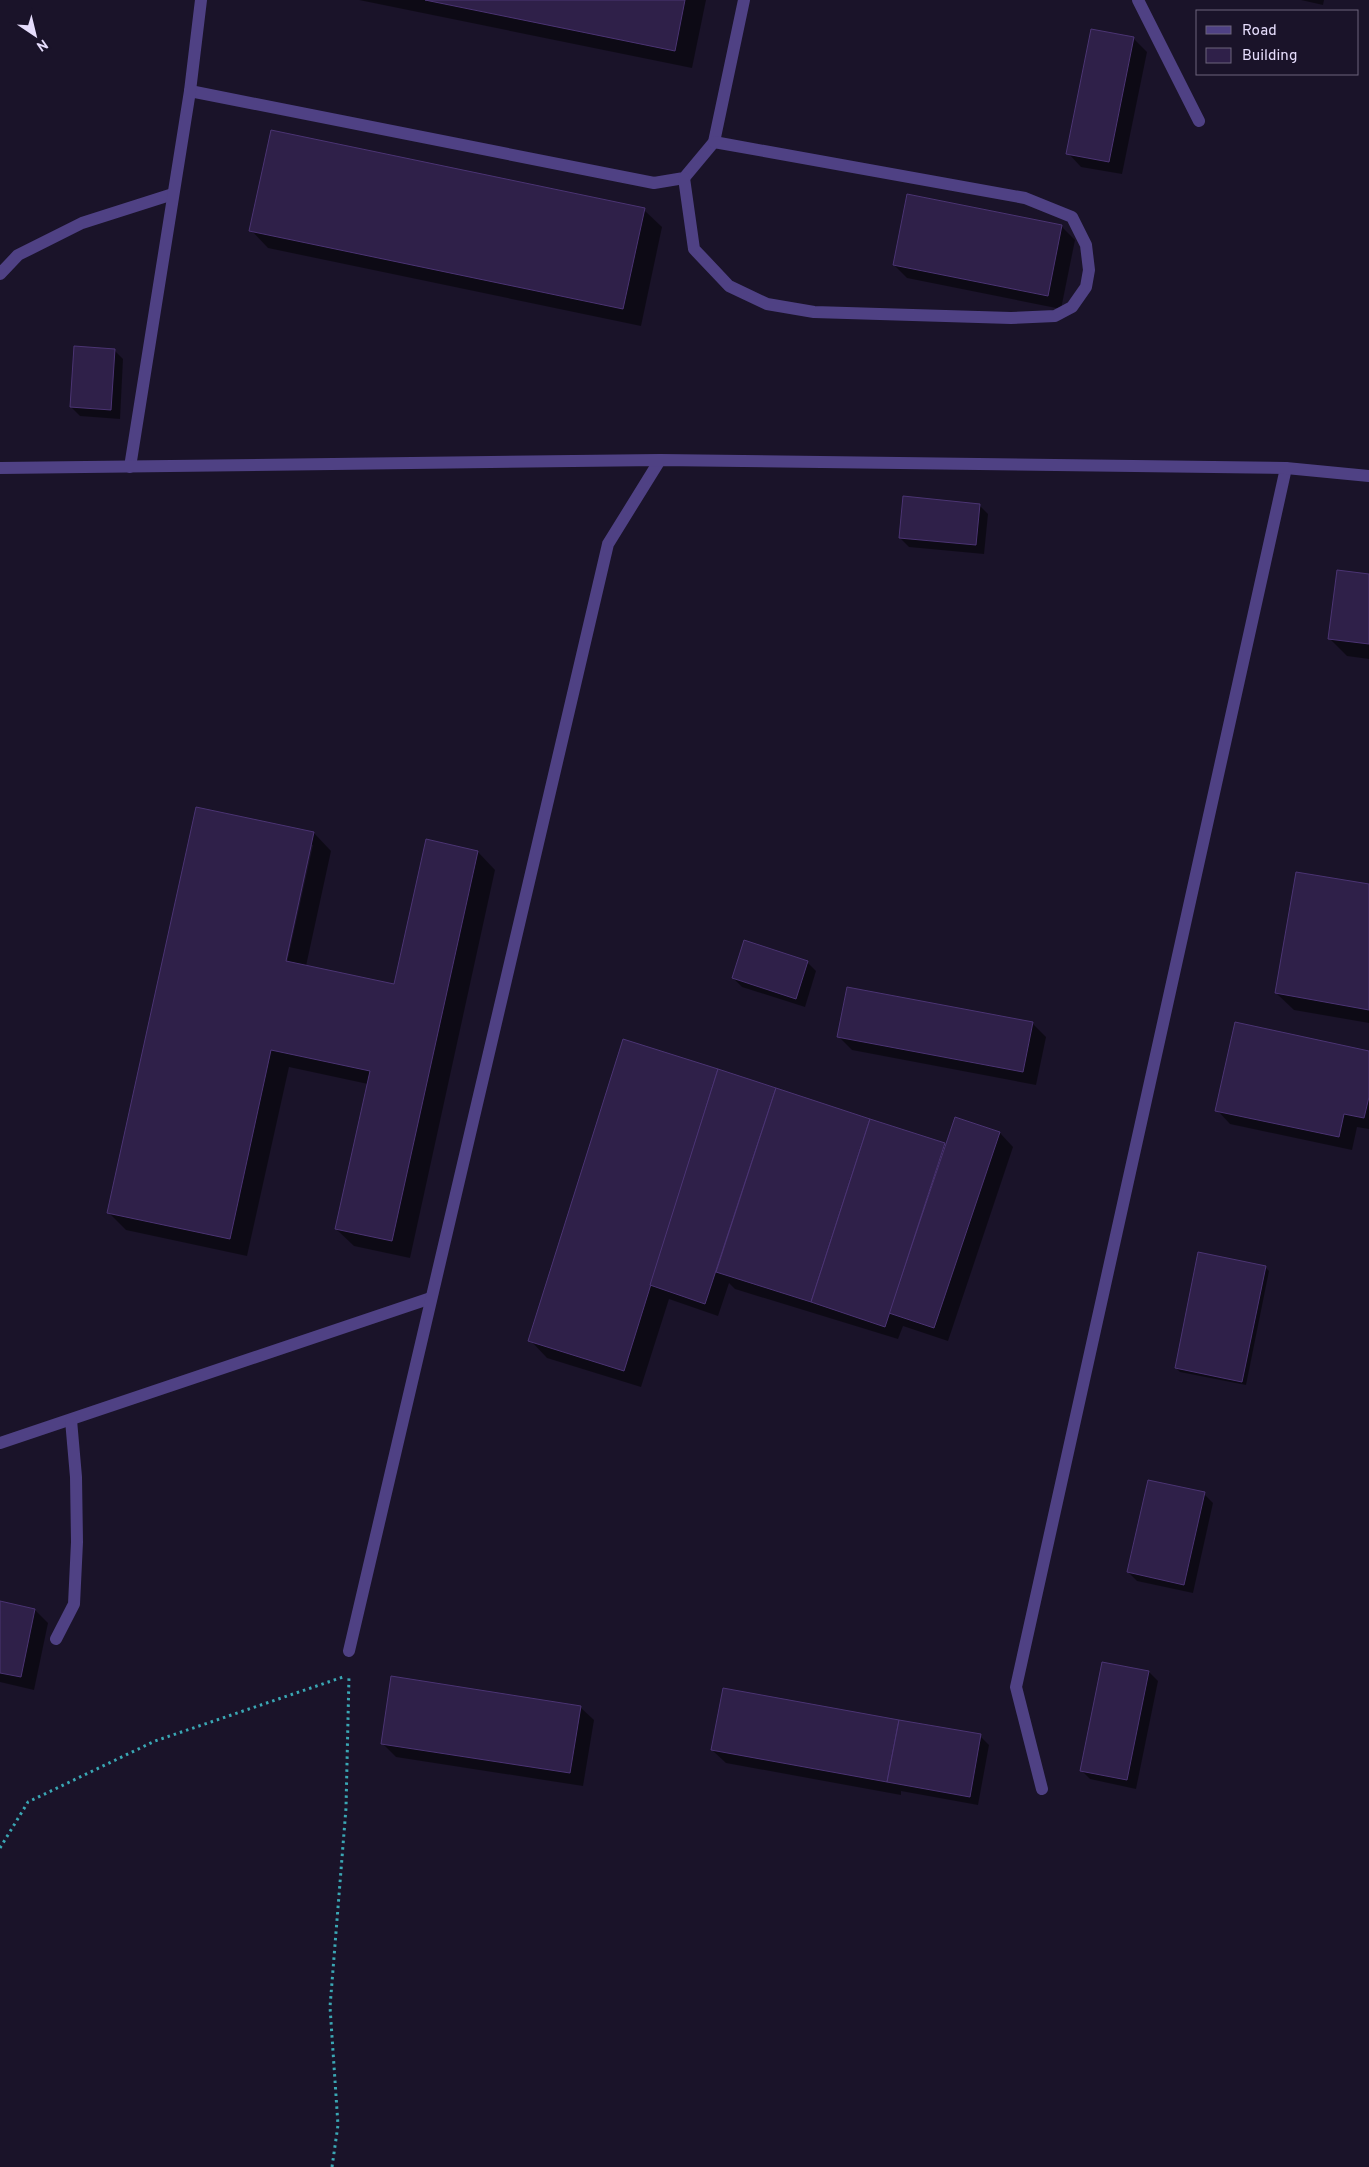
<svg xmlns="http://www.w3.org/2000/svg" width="1369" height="2167" font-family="Overpass,sans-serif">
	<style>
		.shadow { fill: #0007; fill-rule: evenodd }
		.building { fill: #2f2049; stroke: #4b3473 }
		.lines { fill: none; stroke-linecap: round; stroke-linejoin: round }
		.path { stroke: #3aa7b4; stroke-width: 3; stroke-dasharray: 2.5 4; stroke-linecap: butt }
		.lane { stroke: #4f4184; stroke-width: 12 }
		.street { stroke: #4f4184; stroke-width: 12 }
	</style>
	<rect width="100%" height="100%" fill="#1a1329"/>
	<g class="shadow">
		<path d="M359,0H706L692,68Z"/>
		<path d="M1301,0H1324L1323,5Z"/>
		<path d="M1133,38L1147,52L1122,174L1081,167L1068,153Z"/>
		<path d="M644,210L662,227L641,326L268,248L251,230Z"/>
		<path d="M1061,226L1075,240L1061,309L907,278L894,265Z"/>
		<path d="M114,350L123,359L120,419L80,416L71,407Z"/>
		<path d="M979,505L988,514L984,554L909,547L900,538Z"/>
		<path d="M1369,575V659L1347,656L1329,638Z"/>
		<path d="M197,808L314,833L331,851L306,966L395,986L478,852L495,870L410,1258L354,1246L336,1229L368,1084L289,1067L247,1256L126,1230L108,1212ZM310,845H313L286,967H283Z"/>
		<path d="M1369,885V1023L1294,1010L1276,993Z"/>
		<path d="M807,962L816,971L805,1007L742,987L733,978Z"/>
		<path d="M1032,1023L1046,1037L1036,1085L852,1050L838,1036Z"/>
		<path d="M1369,1053V1129L1357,1127L1352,1150L1230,1124L1217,1110Z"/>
		<path d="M718,1070L946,1144L956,1119L1000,1133L1013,1147L948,1341L903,1326L898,1339L735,1289L729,1283L718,1316L669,1299L641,1387L547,1358L530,1340Z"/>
		<path d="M1265,1267L1269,1271L1246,1385L1180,1372L1176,1368Z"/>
		<path d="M1204,1494L1213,1503L1193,1593L1137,1581L1128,1572Z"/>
		<path d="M0,1602L35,1610L48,1623L34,1690L0,1682Z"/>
		<path d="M1149,1672L1158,1681L1136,1789L1090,1779L1081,1770Z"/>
		<path d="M580,1707L594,1720L583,1786L396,1757L382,1743Z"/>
		<path d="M980,1736L989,1745L978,1805L901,1791V1795L726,1763L712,1750Z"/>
	</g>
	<g class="building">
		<path d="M425,0H685L675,51Z"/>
		<path d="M1091,29L1134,37L1109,162L1066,154Z"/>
		<path d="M271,130L645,208L623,309L249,231Z"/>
		<path d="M907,194L1062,225L1048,296L893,265Z"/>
		<path d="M74,346L115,349L111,410L70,407Z"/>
		<path d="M903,496L980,504L976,545L899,538Z"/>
		<path d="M1337,570L1369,574V644L1328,639Z"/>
		<path d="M196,807L314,832L286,961L394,984L426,839L478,851L392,1241L335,1229L370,1071L271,1050L230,1239L107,1213Z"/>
		<path d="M1296,872L1369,884V1010L1275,993Z"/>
		<path d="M744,940L808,961L796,999L732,978Z"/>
		<path d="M847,987L1033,1022L1023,1072L837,1037Z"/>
		<path d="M1235,1022L1369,1051V1097L1364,1118L1344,1114L1339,1137L1215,1111Z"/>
		<path d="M623,1039L718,1069L624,1371L528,1341Z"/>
		<path d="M718,1069L776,1088L705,1304L650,1285Z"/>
		<path d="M776,1088L870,1119L811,1302L716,1272Z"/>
		<path d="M955,1117L1000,1132L934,1328L889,1313Z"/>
		<path d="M870,1119L945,1143L885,1327L811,1302Z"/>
		<path d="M1198,1252L1266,1266L1242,1382L1175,1368Z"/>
		<path d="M1148,1480L1205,1492L1184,1585L1127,1572Z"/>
		<path d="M0,1601L35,1609L21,1677L0,1673Z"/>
		<path d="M1102,1662L1149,1671L1127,1780L1080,1771Z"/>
		<path d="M391,1676L581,1706L570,1773L381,1744Z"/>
		<path d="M723,1688L899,1720L887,1782L711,1750Z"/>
		<path d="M899,1720L981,1734L970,1797L887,1782Z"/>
	</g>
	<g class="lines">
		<g class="path">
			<path d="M0,1848L28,1802L155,1741L346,1676"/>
			<path d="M332,2167L338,2125L330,2007L346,1808L349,1675"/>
		</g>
		<g class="lane">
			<path d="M1138,0L1199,121"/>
			<path d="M190,91L654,183L684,178L714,142L744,0"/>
			<path d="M684,178L694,249L729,286L767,304L814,312L1011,318L1055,316L1072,307L1086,287L1089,270L1086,245L1072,217L1025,198L714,142"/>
			<path d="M0,274L18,255L82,223L173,194"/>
			<path d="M130,467L190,91L201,0"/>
			<path d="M0,1443L431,1298"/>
			<path d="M56,1639L74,1604L77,1542L76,1477L71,1420"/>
			<path d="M349,1651L608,544L660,460"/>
			<path d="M1042,1789L1016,1687L1286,468"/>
		</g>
		<path class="street" d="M0,468L660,460L1286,468L1369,476"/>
	</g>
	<rect x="1196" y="10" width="162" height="65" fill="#1a1329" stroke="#6c647d"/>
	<rect x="1206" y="26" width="25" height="8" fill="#4f4184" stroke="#6c647d"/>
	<text x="1242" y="35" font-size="15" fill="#e6ddfc">Road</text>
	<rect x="1206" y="48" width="25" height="15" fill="#2f2049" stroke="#6c647d"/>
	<text x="1242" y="60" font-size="15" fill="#e6ddfc">Building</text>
	<g transform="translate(35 35) rotate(145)" stroke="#1a1329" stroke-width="4" paint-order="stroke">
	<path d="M0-4L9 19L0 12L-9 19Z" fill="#e6ddfc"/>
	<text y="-8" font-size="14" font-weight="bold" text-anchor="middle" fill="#e6ddfc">N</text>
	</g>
</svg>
